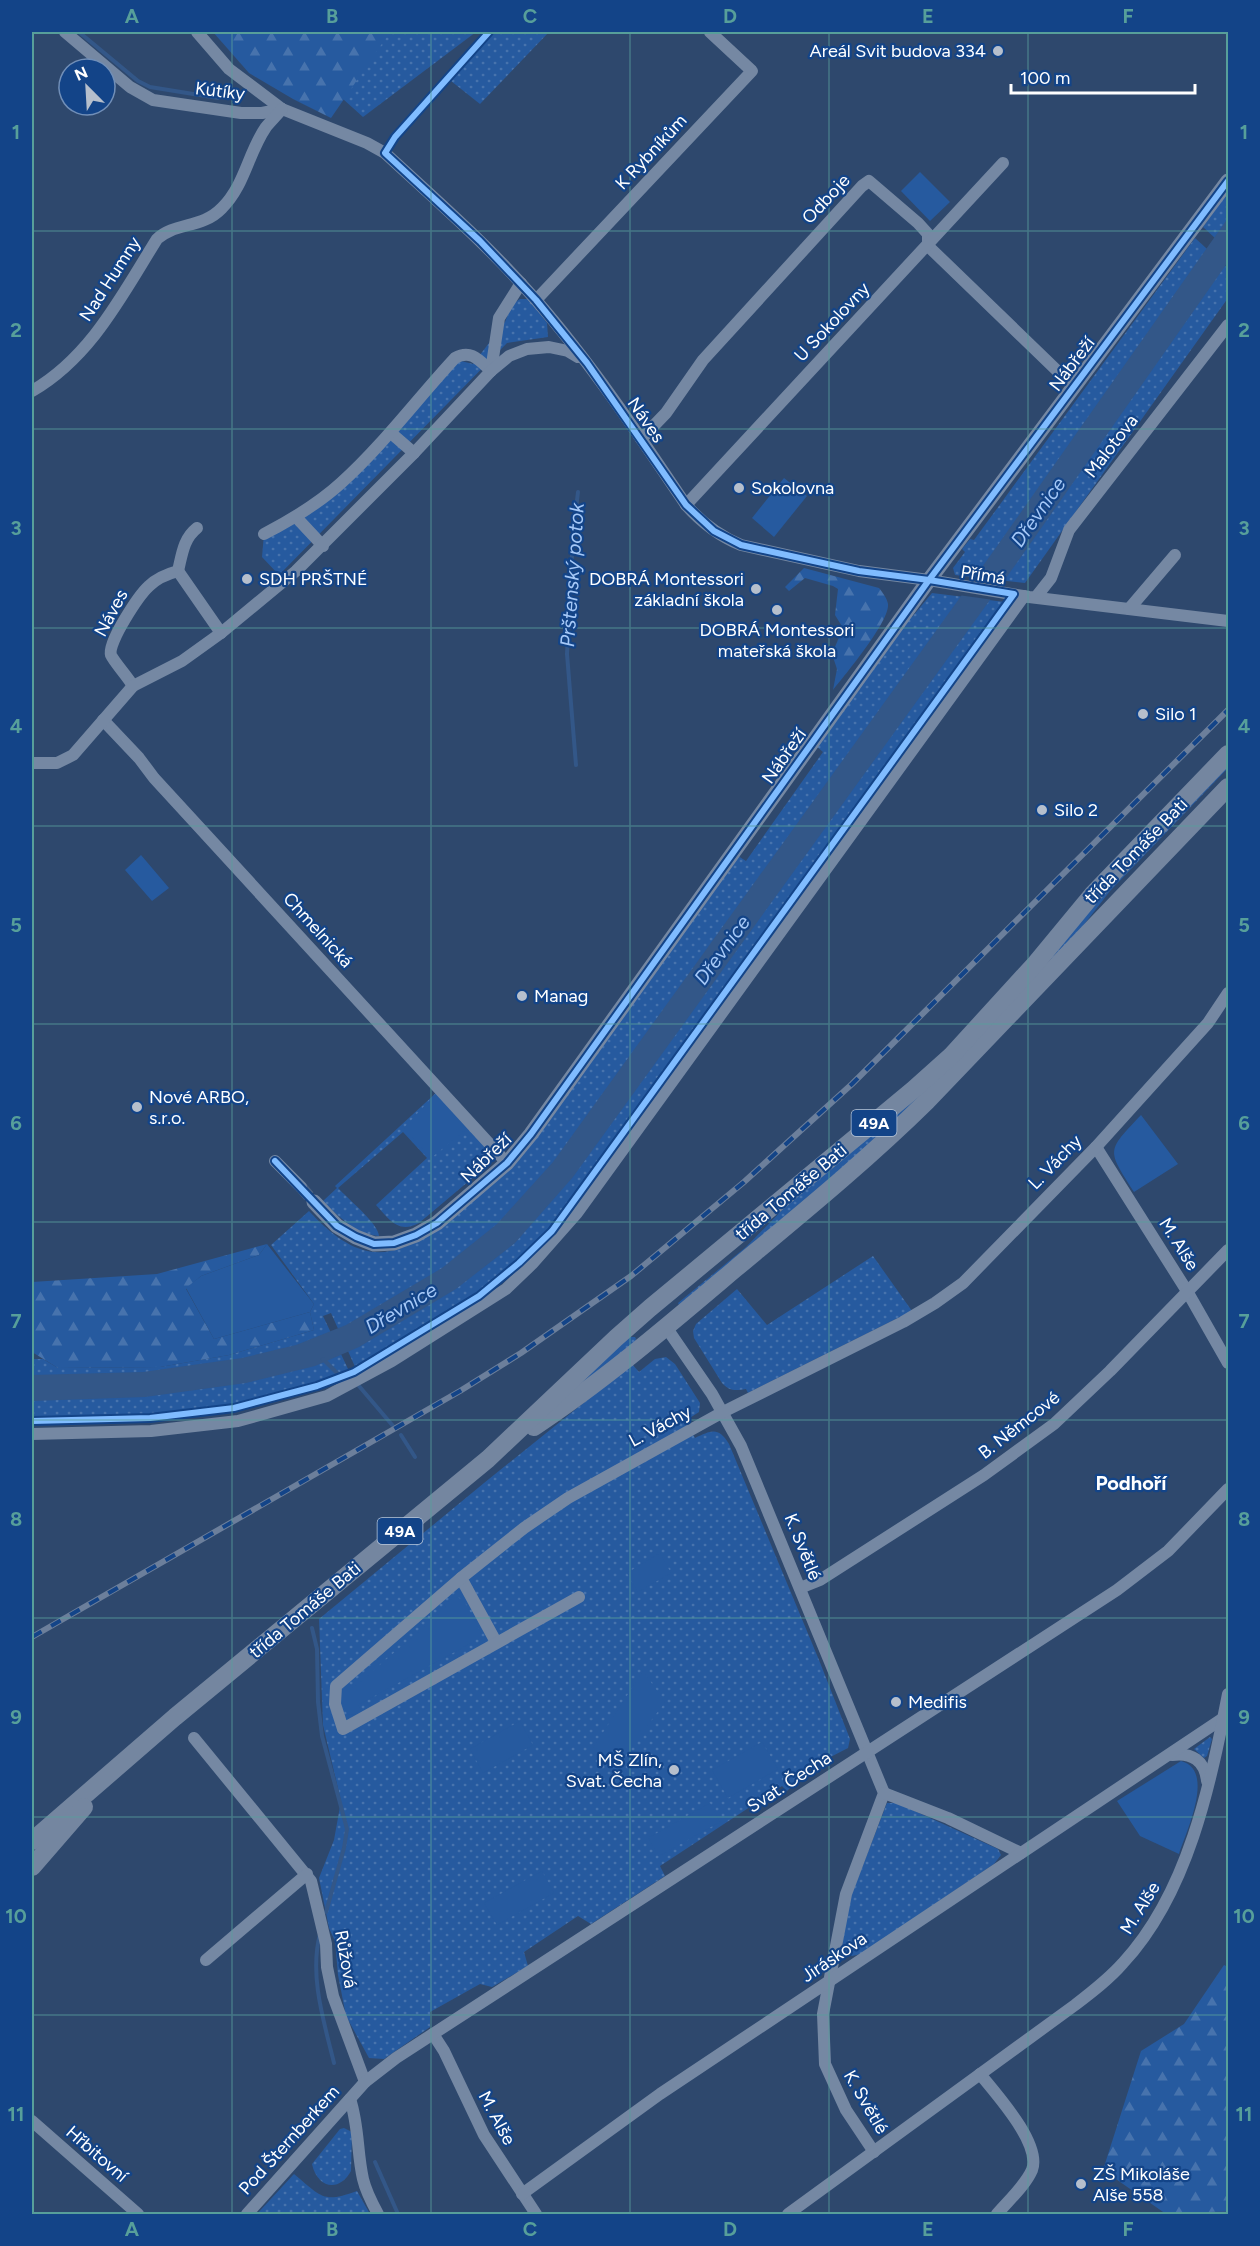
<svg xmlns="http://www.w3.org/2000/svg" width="1260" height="2246" font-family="Figtree,sans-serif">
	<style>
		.grass { fill: url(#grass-dots) }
		.forest { fill: url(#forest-firs) }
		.green { fill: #265a9f }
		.water { fill: #335788 }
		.pier { fill: #2e486d }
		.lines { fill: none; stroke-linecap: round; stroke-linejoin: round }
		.stream { stroke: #335788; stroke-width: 4 }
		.minor-tunnel { stroke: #4d6383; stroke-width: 12; stroke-dasharray: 12 6; stroke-linecap: butt }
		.minor { stroke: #7588a3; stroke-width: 12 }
		.tertiary { stroke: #7588a3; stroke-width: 15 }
		.primary { stroke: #7486a0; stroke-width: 18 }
		.rail-casing { stroke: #6c7f9b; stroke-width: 6 }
		.rail { stroke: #134488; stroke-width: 4; stroke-dasharray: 11; stroke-linecap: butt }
		.cycleway-casing { stroke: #134488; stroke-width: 10 }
		.cycleway { stroke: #80bcff; stroke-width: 6 }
		.grid { fill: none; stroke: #579f9a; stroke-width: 1.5; stroke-opacity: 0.55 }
		.poi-dot { fill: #b6bfcc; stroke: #134488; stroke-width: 2 }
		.labels { text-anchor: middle; stroke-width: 4.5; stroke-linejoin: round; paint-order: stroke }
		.shield { fill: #134488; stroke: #b8c7db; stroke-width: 1.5 }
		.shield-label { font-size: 16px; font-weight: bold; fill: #fff }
		.poi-label { font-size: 18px; fill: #fff; stroke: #134488; text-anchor: start }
		.street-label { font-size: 18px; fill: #fff; stroke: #134488 }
		.water-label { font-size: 20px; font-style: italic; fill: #a5c8f7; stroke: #134488 }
		.neighbourhood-label { font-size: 20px; font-weight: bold; fill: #fff; stroke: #134488 }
		.neatline { fill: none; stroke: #579f9a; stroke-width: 2 }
		.grid-label { font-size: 20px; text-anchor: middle; font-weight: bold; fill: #579f9a }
	</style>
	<defs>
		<pattern id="grass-dots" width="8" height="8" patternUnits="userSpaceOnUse" patternTransform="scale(1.5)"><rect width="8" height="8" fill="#265a9f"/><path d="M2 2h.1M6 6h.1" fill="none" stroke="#4773ad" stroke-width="1.8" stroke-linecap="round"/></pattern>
		<pattern id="forest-firs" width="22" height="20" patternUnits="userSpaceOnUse" patternTransform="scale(1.5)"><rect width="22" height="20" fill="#265a9f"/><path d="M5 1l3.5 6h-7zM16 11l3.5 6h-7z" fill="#4773ad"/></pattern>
	</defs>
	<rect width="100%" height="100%" fill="#2e486d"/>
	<g class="grass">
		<path d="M389,32H476L363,117L343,99Z"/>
		<path d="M493,32H549L480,104L451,81Z"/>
		<path d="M1228,192V250L1203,227Z"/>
		<path d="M1195,238L1228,268V298L1025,583L955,575L953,568L965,552L962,549L970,539L974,540Z"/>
		<path d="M520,299H529L547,323L548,337L507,343L279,575L262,557L264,534L340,484L453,359L473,364L505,322L512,304Z"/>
		<path d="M932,593L1005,602L752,952L574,1207L472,1302L394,1350L356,1369L331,1313L323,1316L349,1371C251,1419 139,1418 32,1421V1359H43L58,1368L160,1367L229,1355L314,1330L310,1312L314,1304L271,1245L309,1211C370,1277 405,1255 467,1206L738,856L746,861L823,752L816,746L909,615L912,617Z"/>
		<path d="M1228,764V768L1110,891L1079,931L1052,959L1050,958L1083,917Z"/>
		<path d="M936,1081L872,1145L679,1305L678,1303L746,1247L789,1203Z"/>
		<path d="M437,1092L485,1144L491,1158L482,1170L419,1223C398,1234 390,1220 376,1205L427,1158L403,1132L338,1188C347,1198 379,1224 379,1236C356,1234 339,1217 323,1201L337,1188L335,1186Z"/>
		<path d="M873,1256L912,1311L748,1393L746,1389C735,1391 729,1391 722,1383L694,1338L693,1331L696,1324L737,1289L767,1325Z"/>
		<path d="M629,1337H635L636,1339L634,1345L559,1399Z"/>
		<path d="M666,1357L675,1364L700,1403L699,1412L685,1421L695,1438C711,1431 718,1426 729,1444L819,1660L850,1739L848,1748L813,1766L787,1791L782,1786L660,1866L665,1876L591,1924L578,1916L524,1952L528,1966L492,1987L480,1984L430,2012V2027L384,2059L369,2058L346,2016L338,1975L335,1941L329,1928L319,1878L334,1840L341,1801L323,1725L319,1619L484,1483L632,1364L639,1372L655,1359Z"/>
		<path d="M1210,1737L1212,1739L1207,1756L1204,1758L1194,1749Z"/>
		<path d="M887,1803H897L998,1849L1001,1855L994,1864L861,1954L852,1956L847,1953L842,1946L849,1901Z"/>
		<path d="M344,2128L352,2132L351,2171C339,2193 317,2188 312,2164L340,2129Z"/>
		<path d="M294,2174C321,2196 322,2204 357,2191L370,2214H257Z"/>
	</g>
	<g class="forest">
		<path d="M213,32H390L331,118L293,99L249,73Z"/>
		<path d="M804,568L879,588C882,592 887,598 888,604C890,621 845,675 833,690L837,669L832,654L843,628L835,615L838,589L833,586L805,578L789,591L785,587Z"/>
		<path d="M267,1244L259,1255L201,1276L186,1289L214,1339L310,1312L314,1330L229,1355L160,1367L58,1368L32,1352V1282L157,1274Z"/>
		<path d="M1224,1965L1228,1967V2214H1166L1103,2170L1141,2051L1184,2024Z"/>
	</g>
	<g class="green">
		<path d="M920,172L950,202L930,221L901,191Z"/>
		<path d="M784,478L807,496L774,537L752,518Z"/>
		<path d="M141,855L169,888L152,901L125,870Z"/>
		<path d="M437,1092L469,1127L431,1158L404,1128Z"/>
		<path d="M1141,1115L1178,1164L1134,1192C1107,1149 1106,1152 1141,1115Z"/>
		<path d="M267,1244L314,1304L310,1312L214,1339L186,1288L201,1276L259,1255Z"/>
		<path d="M660,1553L671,1573L638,1592L627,1573Z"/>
		<path d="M454,1597L463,1599L481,1633L473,1642L358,1705L362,1712L358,1715L348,1714C339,1703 340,1693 347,1681L353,1688L446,1608L444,1604Z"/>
		<path d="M643,1671L665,1702L615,1769L593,1748Z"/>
		<path d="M520,1721L533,1745L483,1773L470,1749Z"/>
		<path d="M762,1742L778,1769L728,1798L712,1770Z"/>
		<path d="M1181,1761C1216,1770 1186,1832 1179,1854L1140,1836L1117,1801Z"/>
		<path d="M710,1803L720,1822L659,1856L648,1838Z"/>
		<path d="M542,1871L554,1893L497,1925L484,1903Z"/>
	</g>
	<path class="water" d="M1228,218V262L1016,564L573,1177L515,1243L456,1289L359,1347L315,1366L246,1383L145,1397L32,1401V1375L143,1372L242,1358L296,1345L346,1325L442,1268L497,1224L553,1162L995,549Z"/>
	<path class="pier" d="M972,577L1007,581L994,600L958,595Z"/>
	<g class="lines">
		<g class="stream">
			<path d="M79,32L138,81L150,87L218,98"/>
			<path d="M576,765L567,654L573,535L578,492"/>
			<path d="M323,1359L341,1377"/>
			<path d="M359,1386L393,1426"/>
			<path d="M401,1435L415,1457"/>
			<path d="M312,1628L317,1649L318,1702L322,1736L347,1829L344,1848L326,1912"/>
			<path d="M320,1934C309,1976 324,2022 334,2063"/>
			<path d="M375,2162L398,2214"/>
			<path d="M1210,2214L1228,2213"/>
		</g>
		<path class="minor-tunnel" d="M301,1187L314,1202"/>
		<g class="minor">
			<path d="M65,32L130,87L153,100L241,113H262L282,109L367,143L385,153C436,200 489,246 535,299C591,363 639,435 686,505C702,523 719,536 741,545L859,571L929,580L1029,597L1228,621"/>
			<path d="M197,32L229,69L282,109"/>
			<path d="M536,300L752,71L710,32"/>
			<path d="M491,371L499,318L521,283"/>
			<path d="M32,391C91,357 122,295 157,239C175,222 202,229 222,208C245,185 248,153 266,127C271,121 277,115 282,109"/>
			<path d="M391,433L414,453"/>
			<path d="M641,439L666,413L703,360L862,186L869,181L918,223L928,234V246L1074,387"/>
			<path d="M686,505L1003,163"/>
			<path d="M296,517L323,546"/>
			<path d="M264,534C291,520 318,504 341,483C383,445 417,399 455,358C471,349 479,360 491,371"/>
			<path d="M178,571L221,633"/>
			<path d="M1036,597L1051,578L1069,530L1228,325"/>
			<path d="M1129,609L1175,555"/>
			<path d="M133,686C128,677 114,662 111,655C107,643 139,595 149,586C157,578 167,574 178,571C182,555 183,539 197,528"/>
			<path d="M103,720L139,758L154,778L507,1163"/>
			<path d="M32,763H57L73,755L133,686L182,661L221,633L296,571L414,453L491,371L509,356L527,349L549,347L568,351L578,357"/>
			<path d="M1096,1147L1187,1291L1228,1363"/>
			<path d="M275,1161L301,1187"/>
			<path d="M666,1327L712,1394L741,1446L884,1793L846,1894L823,2014L825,2064L846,2110L874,2152"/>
			<path d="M32,1434L151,1431L238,1421L327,1396L392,1361L506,1289L532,1264L577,1213L1024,596"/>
			<path d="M461,1578L496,1642"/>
			<path d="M800,1588L820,1580L984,1475L1054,1424L1110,1371L1228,1250"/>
			<path d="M579,1597L343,1729L335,1704L336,1686L461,1578L524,1528L568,1498L723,1412L903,1322L935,1303L963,1283L1096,1147L1208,1023L1228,993"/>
			<path d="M194,1738L311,1881L326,1944L327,1967L333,1996L365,2082"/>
			<path d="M1172,1755C1192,1752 1205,1761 1207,1781"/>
			<path d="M884,1793L948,1818L1021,1853"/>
			<path d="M206,1960L307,1874"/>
			<path d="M433,2034L444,2051L484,2135L536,2214"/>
			<path d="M980,2074C996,2094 1042,2144 1032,2170C1025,2186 1008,2201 997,2214"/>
			<path d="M350,2099C359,2126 357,2153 363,2179C366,2192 372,2203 378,2214"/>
			<path d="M32,2121L138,2214"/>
			<path d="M522,2194L660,2094L1228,1715"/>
			<path d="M247,2214L365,2082L396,2058L1117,1590L1168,1551L1228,1489"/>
			<path d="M788,2214L1075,2005C1092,1992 1109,1979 1123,1963C1188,1893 1210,1786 1228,1694"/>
		</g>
		<path class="tertiary" d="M314,1202L337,1226L356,1237L374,1244L394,1243L416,1235L437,1223L507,1163L531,1134L929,580L1228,181"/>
		<g class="primary">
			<path d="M534,1427C605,1380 670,1324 735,1269C801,1214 866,1161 927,1101L1228,787"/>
			<path d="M32,1841L175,1717L488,1459L616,1338L650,1308L913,1090L951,1056L1036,963L1093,894L1228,754"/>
			<path d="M32,1867L84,1807"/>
		</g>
		<defs>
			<path id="rail" d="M32,1637L460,1391L521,1353L631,1276L744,1182L852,1084L1228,710"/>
		</defs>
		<use href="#rail" class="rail-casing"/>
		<use href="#rail" class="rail"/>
		<defs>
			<g id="cycleway">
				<path d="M275,1161L337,1226L356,1237L374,1244L394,1243L416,1235L437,1223L507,1163L531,1134L929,580L1228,181"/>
				<path d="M32,1421L150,1418L234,1408L317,1386L354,1372L479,1296L519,1263L552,1231L1014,594L929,580L859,571L741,545L714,531L686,505L587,363L536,300L480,241L385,153L395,137L489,32"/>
			</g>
		</defs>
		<use href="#cycleway" class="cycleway-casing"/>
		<use href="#cycleway" class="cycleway"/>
	</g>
	<path class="grid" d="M232,32V2214M431,32V2214M630,32V2214M829,32V2214M1028,32V2214M32,231H1228M32,429H1228M32,628H1228M32,826H1228M32,1024H1228M32,1222H1228M32,1420H1228M32,1618H1228M32,1817H1228M32,2015H1228"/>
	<g class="poi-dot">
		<circle cx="998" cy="51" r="6"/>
		<circle cx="739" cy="488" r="6"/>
		<circle cx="247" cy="579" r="6"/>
		<circle cx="756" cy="589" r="6"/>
		<circle cx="777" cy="610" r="6"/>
		<circle cx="1143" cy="714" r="6"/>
		<circle cx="1042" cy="810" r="6"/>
		<circle cx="522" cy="996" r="6"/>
		<circle cx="137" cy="1107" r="6"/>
		<circle cx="896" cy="1702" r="6"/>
		<circle cx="674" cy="1770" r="6"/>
		<circle cx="1081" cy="2184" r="6"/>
	</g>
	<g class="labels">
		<g class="shield">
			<rect x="851.5" y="1110" width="45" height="26" rx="4.5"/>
			<rect x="377.5" y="1518" width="45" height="26" rx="4.5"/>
		</g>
		<g class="shield-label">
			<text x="874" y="1129">49A</text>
			<text x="400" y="1537">49A</text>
		</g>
		<g class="poi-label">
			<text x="986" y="57" text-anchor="end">Areál Svit budova 334</text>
			<text x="751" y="494">Sokolovna</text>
			<text x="259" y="585">SDH PRŠTNÉ</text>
			<text x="744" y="585" text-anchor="end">DOBRÁ Montessori<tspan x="744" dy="21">základní škola</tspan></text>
			<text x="777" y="636" text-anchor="middle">DOBRÁ Montessori<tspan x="777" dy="21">mateřská škola</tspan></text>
			<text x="1155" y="720">Silo 1</text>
			<text x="1054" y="816">Silo 2</text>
			<text x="534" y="1002">Manag</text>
			<text x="149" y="1103">Nové ARBO,<tspan x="149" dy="21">s.r.o.</tspan></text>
			<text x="908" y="1708">Medifis</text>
			<text x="662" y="1766" text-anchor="end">MŠ Zlín,<tspan x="662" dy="21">Svat. Čecha</tspan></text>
			<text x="1093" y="2180">ZŠ Mikoláše<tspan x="1093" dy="21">Alše 558</tspan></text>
		</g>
		<g class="street-label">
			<text transform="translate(220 91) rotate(7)" y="6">Kútíky</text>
			<text transform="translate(651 152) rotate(-47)" y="6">K Rybníkům</text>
			<text transform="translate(826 199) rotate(-47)" y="6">Odboje</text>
			<text transform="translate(110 279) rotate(-57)" y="6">Nad Humny</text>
			<text transform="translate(832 322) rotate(-47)" y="6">U Sokolovny</text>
			<text transform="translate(1072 364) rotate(-53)" y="6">Nábřeží</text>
			<text transform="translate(646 420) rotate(55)" y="6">Náves</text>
			<text transform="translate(1111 446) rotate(-52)" y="6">Malotova</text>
			<text transform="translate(983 575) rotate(9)" y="6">Přímá</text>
			<text transform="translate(111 613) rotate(-62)" y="6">Náves</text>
			<text transform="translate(784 756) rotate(-55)" y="6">Nábřeží</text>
			<text transform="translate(1136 851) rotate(-46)" y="6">třída Tomáše Bati</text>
			<text transform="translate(318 930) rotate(48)" y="6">Chmelnická</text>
			<text transform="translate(486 1158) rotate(-44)" y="6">Nábřeží</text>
			<text transform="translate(1055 1162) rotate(-46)" y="6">L. Váchy</text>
			<text transform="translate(791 1192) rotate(-40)" y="6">třída Tomáše Bati</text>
			<text transform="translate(1179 1244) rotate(58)" y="6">M. Alše</text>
			<text transform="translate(1019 1425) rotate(-38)" y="6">B. Němcové</text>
			<text transform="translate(660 1426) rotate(-28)" y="6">L. Váchy</text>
			<text transform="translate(803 1547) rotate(68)" y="6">K. Světlé</text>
			<text transform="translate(305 1610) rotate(-40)" y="6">třída Tomáše Bati</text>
			<text transform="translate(789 1782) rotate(-33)" y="6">Svat. Čecha</text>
			<text transform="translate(1140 1908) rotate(-58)" y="6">M. Alše</text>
			<text transform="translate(834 1957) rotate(-34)" y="6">Jiráskova</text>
			<text transform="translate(346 1959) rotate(80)" y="6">Růžová</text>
			<text transform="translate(866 2102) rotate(60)" y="6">K. Světlé</text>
			<text transform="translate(497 2118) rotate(62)" y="6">M. Alše</text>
			<text transform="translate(289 2140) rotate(-48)" y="6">Pod Šternberkem</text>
			<text transform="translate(97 2154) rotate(41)" y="6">Hřbitovní</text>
		</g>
		<g class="water-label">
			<text transform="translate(1038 512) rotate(-55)" y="7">Dřevnice</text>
			<text transform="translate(572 575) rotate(-86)" y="7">Prštenský potok</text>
			<text transform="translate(722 950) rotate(-54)" y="7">Dřevnice</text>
			<text transform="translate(401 1308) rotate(-31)" y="7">Dřevnice</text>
		</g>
		<g class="neighbourhood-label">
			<text x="1131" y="1490">Podhoří</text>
		</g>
	</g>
	<rect width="1260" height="2246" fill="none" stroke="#134488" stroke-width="66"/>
	<g transform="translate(87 87) rotate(336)"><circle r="28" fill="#134488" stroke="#718fb8" stroke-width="1.5"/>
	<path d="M0-4.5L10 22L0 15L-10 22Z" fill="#b6bfcc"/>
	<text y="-9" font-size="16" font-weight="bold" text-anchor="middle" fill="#ffffff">N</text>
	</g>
	<path d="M1011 84v9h184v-9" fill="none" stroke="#ffffff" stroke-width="3"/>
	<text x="1020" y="84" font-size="18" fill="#ffffff" stroke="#134488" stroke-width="4.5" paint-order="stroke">100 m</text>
	<rect x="33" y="33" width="1194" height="2180" class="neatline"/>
	<g class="grid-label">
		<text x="132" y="23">A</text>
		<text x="332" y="23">B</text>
		<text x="530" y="23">C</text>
		<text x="730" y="23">D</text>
		<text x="928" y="23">E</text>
		<text x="1128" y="23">F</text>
		<text x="16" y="139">1</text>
		<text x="1244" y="139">1</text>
		<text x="16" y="337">2</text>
		<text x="1244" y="337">2</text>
		<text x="16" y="535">3</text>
		<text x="1244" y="535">3</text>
		<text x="16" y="733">4</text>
		<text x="1244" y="733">4</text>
		<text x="16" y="932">5</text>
		<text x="1244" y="932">5</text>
		<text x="16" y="1130">6</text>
		<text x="1244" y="1130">6</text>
		<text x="16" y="1328">7</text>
		<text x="1244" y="1328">7</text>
		<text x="16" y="1526">8</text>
		<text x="1244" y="1526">8</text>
		<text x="16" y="1724">9</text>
		<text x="1244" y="1724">9</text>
		<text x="16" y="1923">10</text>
		<text x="1244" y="1923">10</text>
		<text x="16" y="2121">11</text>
		<text x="1244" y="2121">11</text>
		<text x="132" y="2236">A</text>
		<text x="332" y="2236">B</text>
		<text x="530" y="2236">C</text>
		<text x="730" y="2236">D</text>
		<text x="928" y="2236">E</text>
		<text x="1128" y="2236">F</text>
	</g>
</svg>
